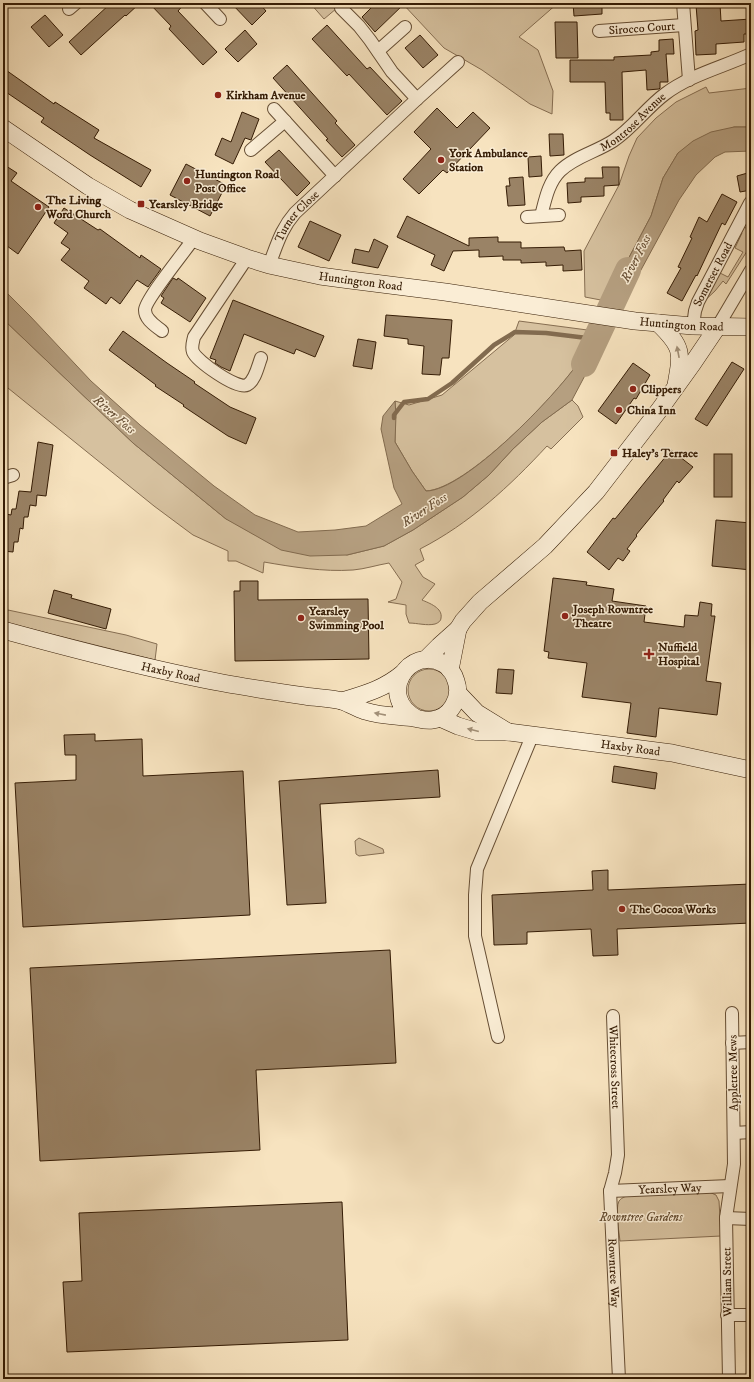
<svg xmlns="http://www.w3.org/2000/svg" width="754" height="1382" font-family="'IM FELL DW Pica',serif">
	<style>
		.green { fill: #d6c19f; stroke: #866e52 }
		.water { fill: #b59f80; stroke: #826b4f }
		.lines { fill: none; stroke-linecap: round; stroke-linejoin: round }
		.stream { stroke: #826b4f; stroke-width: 4.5 }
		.river { stroke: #b59f80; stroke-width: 26 }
		.building { fill: #9a8366; stroke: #351c05 }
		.street-casing { stroke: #664e34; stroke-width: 14 }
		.secondary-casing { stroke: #351c05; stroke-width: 18 }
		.street { stroke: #faedd5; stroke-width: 12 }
		.secondary { stroke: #faedd5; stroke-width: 17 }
		.oneway { fill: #a18f77 }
		.poi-dot { fill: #8f2418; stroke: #faedd5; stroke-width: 1.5 }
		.labels { text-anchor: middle; stroke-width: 3; stroke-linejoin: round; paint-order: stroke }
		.street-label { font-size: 12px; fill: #351c05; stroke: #faedd5 }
		.poi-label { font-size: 12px; font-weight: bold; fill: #351c05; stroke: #faedd5; text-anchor: start }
		.park-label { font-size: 12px; font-style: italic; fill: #654e33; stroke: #faedd5 }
		.water-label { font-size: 13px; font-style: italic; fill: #685036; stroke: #faedd5 }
	</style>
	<rect width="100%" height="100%" fill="#f7e3bf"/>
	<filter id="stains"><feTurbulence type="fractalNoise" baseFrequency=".005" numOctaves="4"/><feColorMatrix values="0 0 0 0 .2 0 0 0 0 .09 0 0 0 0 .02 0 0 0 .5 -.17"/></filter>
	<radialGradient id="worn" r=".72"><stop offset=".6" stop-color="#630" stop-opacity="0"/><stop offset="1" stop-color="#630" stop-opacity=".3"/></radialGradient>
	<g class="green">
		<path d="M310,3H343L324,19Z"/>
		<path d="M402,3H558L519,37L538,50L553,91L552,114L530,104L482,70L444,48Z"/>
		<path d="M706,87L709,93L751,88V127H734L678,153L663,178L651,216L606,301L585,297L584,251L619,185L629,156L637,138L656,118L676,102Z"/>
		<path d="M751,219V245L726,284L723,281L715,291L700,305L718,272L728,277L743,252L735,248L742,233L737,230L739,225L746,228Z"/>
		<path d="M3,319L133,443L226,519L347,555L384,546L413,530L463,497L489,475L513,449L542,422L572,400L578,406L583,417L551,449L547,446C510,486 469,524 420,549L424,560L415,565L423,577L435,584L422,600C429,603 443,608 441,618C441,621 438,623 435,624C427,626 417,623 409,623L406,614V605L388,602L396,599L402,582L389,563C377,565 365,569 353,570C323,572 293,567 264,562L263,573L236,561H228V551L193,535L154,506L3,384Z"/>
		<path d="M519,321L595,331C589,341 585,354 578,363C555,397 466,489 426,491L412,471L395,442V401L409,405L442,395L514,335Z"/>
		<path d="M8,610L126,635L157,644L155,660L3,622Z"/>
		<circle cx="429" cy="690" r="21"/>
		<path d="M359,838L383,849L384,853L359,856L356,854L355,841Z"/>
		<path d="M709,1192L716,1195L719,1201L721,1236L620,1241C619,1232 615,1209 619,1201C622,1197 627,1196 631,1195Z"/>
	</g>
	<g class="water">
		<path d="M734,127H751V151L725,152L715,157L696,175L679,200L623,303L606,301L651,216L663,178L678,153L693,141L711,132Z"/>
		<path d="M3,289L30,316L91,381L140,425L214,486L255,515L298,532L335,530L366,526L402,504L394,488L381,429L383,416L395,401L396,415L395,442L412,471L426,491C465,491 556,395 578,363C585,354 589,341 595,331L608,332L572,400L542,422L513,449L489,475L463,497L413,530L384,546L347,555L310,556L281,550L226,519L133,443L3,319Z"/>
	</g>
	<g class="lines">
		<path class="stream" d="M394,418V415L404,402L428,399L452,383L494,345L515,332L546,333L595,339"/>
		<path class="river" d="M584,364L628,270"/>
	</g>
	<g class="building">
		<path d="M111,3H140L126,16L125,15L81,55L69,42Z"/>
		<path d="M149,3H185L178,11L217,52L203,65L169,29L171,26Z"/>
		<path d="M231,3H259L266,11L252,25Z"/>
		<path d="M376,3H405L375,32L362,17Z"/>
		<path d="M573,3H602V14L574,16Z"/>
		<path d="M720,4L721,21L751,19V34H744V42L716,44V54L696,55L695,31L698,30L696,5Z"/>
		<path d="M45,15L63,35L49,47L31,27Z"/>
		<path d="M555,22H577L578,58H556Z"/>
		<path d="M327,25L367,69L370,67L402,101L387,115L349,74L347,76L312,39Z"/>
		<path d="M245,30L257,44L238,62L225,49Z"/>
		<path d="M420,35L438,55L423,68L405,48Z"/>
		<path d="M673,39L674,54H666L668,82H660V88L659,89L647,90L646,70L622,72L623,120H610V113H606L605,82H570V60H614V57L651,55V52L659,51V40Z"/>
		<path d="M287,65L337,121L335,123L355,145L342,157L326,140L328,139L273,78Z"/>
		<path d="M3,68L54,104L55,102L99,130L94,138L151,170L141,187L90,155L41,122L44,118L3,90Z"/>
		<path d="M437,108L457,128L473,112L490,128L447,173L443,170L419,194L403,179L431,149L414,132Z"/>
		<path d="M242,112L259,119L251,140L245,138L233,164L215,155L222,138L231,142Z"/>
		<path d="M549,134H563L564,155L550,156Z"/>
		<path d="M279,150L310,183L297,196L265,162Z"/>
		<path d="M541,156L542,176L529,177L528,157Z"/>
		<path d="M3,164L17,173L11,181L49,207L18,254L3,243Z"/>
		<path d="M186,164L226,185L210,216L170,195Z"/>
		<path d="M602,167H619V185L604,186V196L581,197V202L568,203L567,183L585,182V178H603Z"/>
		<path d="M751,172V190L740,192L737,176Z"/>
		<path d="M523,177L525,205L508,206L506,186H510L509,178Z"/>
		<path d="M722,194L737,202L725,225L722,223L697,276L696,275L682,301L667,293L681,268L678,267L692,238L690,237L699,217L707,222Z"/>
		<path d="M64,208L98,230L100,229L140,258L141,255L161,269L148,287L137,280L120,304L111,297L106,304L84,288L89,281L61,260L70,249L61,243L68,233L54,223Z"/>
		<path d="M407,216L469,246V238L498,237V242H521V248L564,247L565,251L581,250L582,270L563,271V265L546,266V262L521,263V260H503V256L479,257V250L453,251L444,271L431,265L435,255L397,237Z"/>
		<path d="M310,221L341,235L329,261L298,247Z"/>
		<path d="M374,239L388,246L378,268L352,263L355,249L369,252Z"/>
		<path d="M173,278L177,280L178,278L206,298L190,322L161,303L164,298L161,296Z"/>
		<path d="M233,300L324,336L315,357L296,349L294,354L244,334L230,371L221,367L215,363L216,360L210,358Z"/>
		<path d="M386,315L452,320L449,358H442L440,375L422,374L424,346L408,344V339L384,336Z"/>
		<path d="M123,331L167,363L195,382L194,383L230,407L256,418L246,444L228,436L183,406L184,405L155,386L156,385L109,350Z"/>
		<path d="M358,339L376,342L372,369L353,366Z"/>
		<path d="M732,362L744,369L707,426L695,419Z"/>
		<path d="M633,363L650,375L636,399L634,398L616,424L598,411Z"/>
		<path d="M38,442L53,445L46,496L37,495L36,506L30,505L28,517H24L23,529L20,528L18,542H14L13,552L3,551V526L4,527L6,514L11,515L12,509H16L19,491L31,492Z"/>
		<path d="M671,450L693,467L679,483L677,481L663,500L664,501L636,535L637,536L627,549L630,551L623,561L618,558L609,570L587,552L613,518L615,519Z"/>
		<rect x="714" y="454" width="18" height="43"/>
		<path d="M716,520L751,523V570L712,566Z"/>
		<path d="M553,578L587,582L586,585L614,589L612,601L646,606L644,622L684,627L685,615L698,616L700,602L712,604L711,616H715L706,681L721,683L717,715L659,708L656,737L627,733L631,703L582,697L587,663L548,658L549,652L544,651Z"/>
		<path d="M240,581H258V600L368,599L369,659L235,661L234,591H240Z"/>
		<path d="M54,590L72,595L71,598L111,609L106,629L48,613Z"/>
		<path d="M498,669L514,670L512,694L496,693Z"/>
		<path d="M95,734V741L142,739L143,776L243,771L250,915L23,927L15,783L76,780V755H65L64,735Z"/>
		<path d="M614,766L657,773L655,789L612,782Z"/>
		<path d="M438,770L440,797L320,804L326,903L287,905L279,781Z"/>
		<path d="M608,870V890L751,884V923L617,929L618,955L593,956L591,929L527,932V944L494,945L492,895L593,890L592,871Z"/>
		<path d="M390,950L396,1063L256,1070L260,1150L40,1161L30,968Z"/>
		<path d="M342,1202L348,1340L67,1352L63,1282L82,1281L79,1213Z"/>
	</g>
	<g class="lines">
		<defs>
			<g id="street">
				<path d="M205,3L220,19"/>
				<path d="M683,3L689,80"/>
				<path d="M341,8L359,26L370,40L392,72L417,99"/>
				<path d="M69,9L76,3"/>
				<path id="s1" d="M599,31L684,25"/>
				<path d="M378,51L405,27"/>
				<path d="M274,109L335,176"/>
				<path d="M251,150L285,121"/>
				<path id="s2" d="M541,216C545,201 548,183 560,171C574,157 596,152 613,141C633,128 646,108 665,94C690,75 723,67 751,54"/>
				<path d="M527,217L559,215"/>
				<path d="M247,258L194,337C193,342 191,347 193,352C197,361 237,390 247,385C255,381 258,366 261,358"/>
				<path id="s3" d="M269,265C277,245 281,229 295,213L417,99L458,62"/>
				<path id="s4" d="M693,326L695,311L698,302L750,203"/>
				<path d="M718,326L751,270"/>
				<path d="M162,331C156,326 145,320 145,310C145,300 186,250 194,238"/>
				<path d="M3,478L13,475"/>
				<path id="s5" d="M613,1016L618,1155L615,1173L610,1191L619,1379"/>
				<path d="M498,1037L475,936V895L477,869L532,736"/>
				<path d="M732,1043L751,1042"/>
				<path d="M734,1133L751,1132"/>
				<path id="s6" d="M610,1191L730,1186"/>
				<path d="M726,1218L751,1219"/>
				<path d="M727,1315H751"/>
				<path d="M729,1379L726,1218L734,1164L732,1013"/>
			</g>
			<g id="secondary">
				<path id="s7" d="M3,128L88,186L130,210L200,241L247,258L269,265L320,276L350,280L445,292L635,321L693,326L751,327"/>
				<path d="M658,323C683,347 682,352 676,385"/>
				<path id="s8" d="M3,630C76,650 148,669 223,683C250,688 277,692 305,696C317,698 330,698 342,701C350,704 357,708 365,711C380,716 398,716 414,718C420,719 426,721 432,720C450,718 462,698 456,681C454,674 450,668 444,664C410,643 374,697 418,719"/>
				<path d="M425,660L439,646L458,629L463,621L480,602L545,546L596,492L660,409L693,363L718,326"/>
				<path d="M450,670L458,629"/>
				<path d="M458,693L477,713L508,732"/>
				<path d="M342,701C365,694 384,689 403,673"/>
				<path id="s9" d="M440,718L458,726L478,732H508L672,753L751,770"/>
			</g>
		</defs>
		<use href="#street" class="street-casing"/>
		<use href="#secondary" class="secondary-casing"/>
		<use href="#street" class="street"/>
		<use href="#secondary" class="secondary"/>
	</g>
	<defs><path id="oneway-solid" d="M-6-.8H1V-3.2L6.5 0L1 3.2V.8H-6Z"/></defs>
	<g class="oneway">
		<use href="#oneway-solid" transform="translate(678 352) rotate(-101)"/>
		<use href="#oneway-solid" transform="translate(380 714) rotate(-169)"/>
		<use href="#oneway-solid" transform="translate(473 730) rotate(-166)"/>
	</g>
	<g class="poi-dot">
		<circle cx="218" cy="95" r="4"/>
		<circle cx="441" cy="160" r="4"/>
		<circle cx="187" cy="181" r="4"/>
		<rect x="137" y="200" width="8" height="8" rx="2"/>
		<circle cx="38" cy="207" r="4"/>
		<circle cx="633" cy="389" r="4"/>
		<circle cx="619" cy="410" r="4"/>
		<rect x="610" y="449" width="8" height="8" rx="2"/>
		<circle cx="565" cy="616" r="4"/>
		<circle cx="301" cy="618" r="4"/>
		<path d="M647 648h4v4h4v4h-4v4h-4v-4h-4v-4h4z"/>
		<circle cx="622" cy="909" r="4"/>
	</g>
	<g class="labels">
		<g class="street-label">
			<text dy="4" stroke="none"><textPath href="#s1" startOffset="43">Sirocco Court</textPath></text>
			<text dy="4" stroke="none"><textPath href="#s2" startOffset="138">Montrose Avenue</textPath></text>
			<text dy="4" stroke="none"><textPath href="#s3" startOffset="57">Turner Close</textPath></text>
			<text dy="4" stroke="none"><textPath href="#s4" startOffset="56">Somerset Road</textPath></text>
			<text dy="4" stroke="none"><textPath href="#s7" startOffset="394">Huntington Road</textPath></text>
			<text dy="4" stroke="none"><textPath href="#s7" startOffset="718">Huntington Road</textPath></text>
			<text dy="4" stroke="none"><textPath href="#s8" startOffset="173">Haxby Road</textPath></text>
			<text dy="4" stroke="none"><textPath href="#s9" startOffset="194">Haxby Road</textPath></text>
			<text dy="4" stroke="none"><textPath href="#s5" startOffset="51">Whitecross Street</textPath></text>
			<text transform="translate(733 1073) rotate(-91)" y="4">Appletree Mews</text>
			<text dy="4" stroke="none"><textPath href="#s6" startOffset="60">Yearsley Way</textPath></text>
			<text dy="4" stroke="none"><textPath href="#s5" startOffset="258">Rowntree Way</textPath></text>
			<text transform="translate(727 1282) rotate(-91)" y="4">William Street</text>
		</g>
		<g class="poi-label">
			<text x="226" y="99">Kirkham Avenue</text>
			<text x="449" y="157">York Ambulance<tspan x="449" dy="14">Station</tspan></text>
			<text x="195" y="178">Huntington Road<tspan x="195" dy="14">Post Office</tspan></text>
			<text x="46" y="204">The Living<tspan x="46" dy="14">Word Church</tspan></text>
			<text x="149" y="208">Yearsley Bridge</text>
			<text x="641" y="393">Clippers</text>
			<text x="627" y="414">China Inn</text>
			<text x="622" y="457">Haley's Terrace</text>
			<text x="573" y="613">Joseph Rowntree<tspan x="573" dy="14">Theatre</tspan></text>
			<text x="309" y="615">Yearsley<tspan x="309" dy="14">Swimming Pool</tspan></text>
			<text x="658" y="651">Nuffield<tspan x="658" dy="14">Hospital</tspan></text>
			<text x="630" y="913">The Cocoa Works</text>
		</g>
		<g class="park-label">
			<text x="641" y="1221">Rowntree Gardens</text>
		</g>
		<g class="water-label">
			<text transform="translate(635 258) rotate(-63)" y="5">River Foss</text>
			<text transform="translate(115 414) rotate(41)" y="5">River Foss</text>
			<text transform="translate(424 509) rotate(-33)" y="5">River Foss</text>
		</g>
	</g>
	<rect width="754" height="1382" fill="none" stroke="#f7e3bf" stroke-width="16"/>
	<rect x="4" y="4" width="746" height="1374" fill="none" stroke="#351c05" stroke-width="2"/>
	<rect x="8" y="8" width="738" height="1366" fill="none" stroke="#351c05"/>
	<rect width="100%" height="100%" filter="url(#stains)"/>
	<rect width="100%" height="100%" fill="url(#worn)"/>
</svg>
